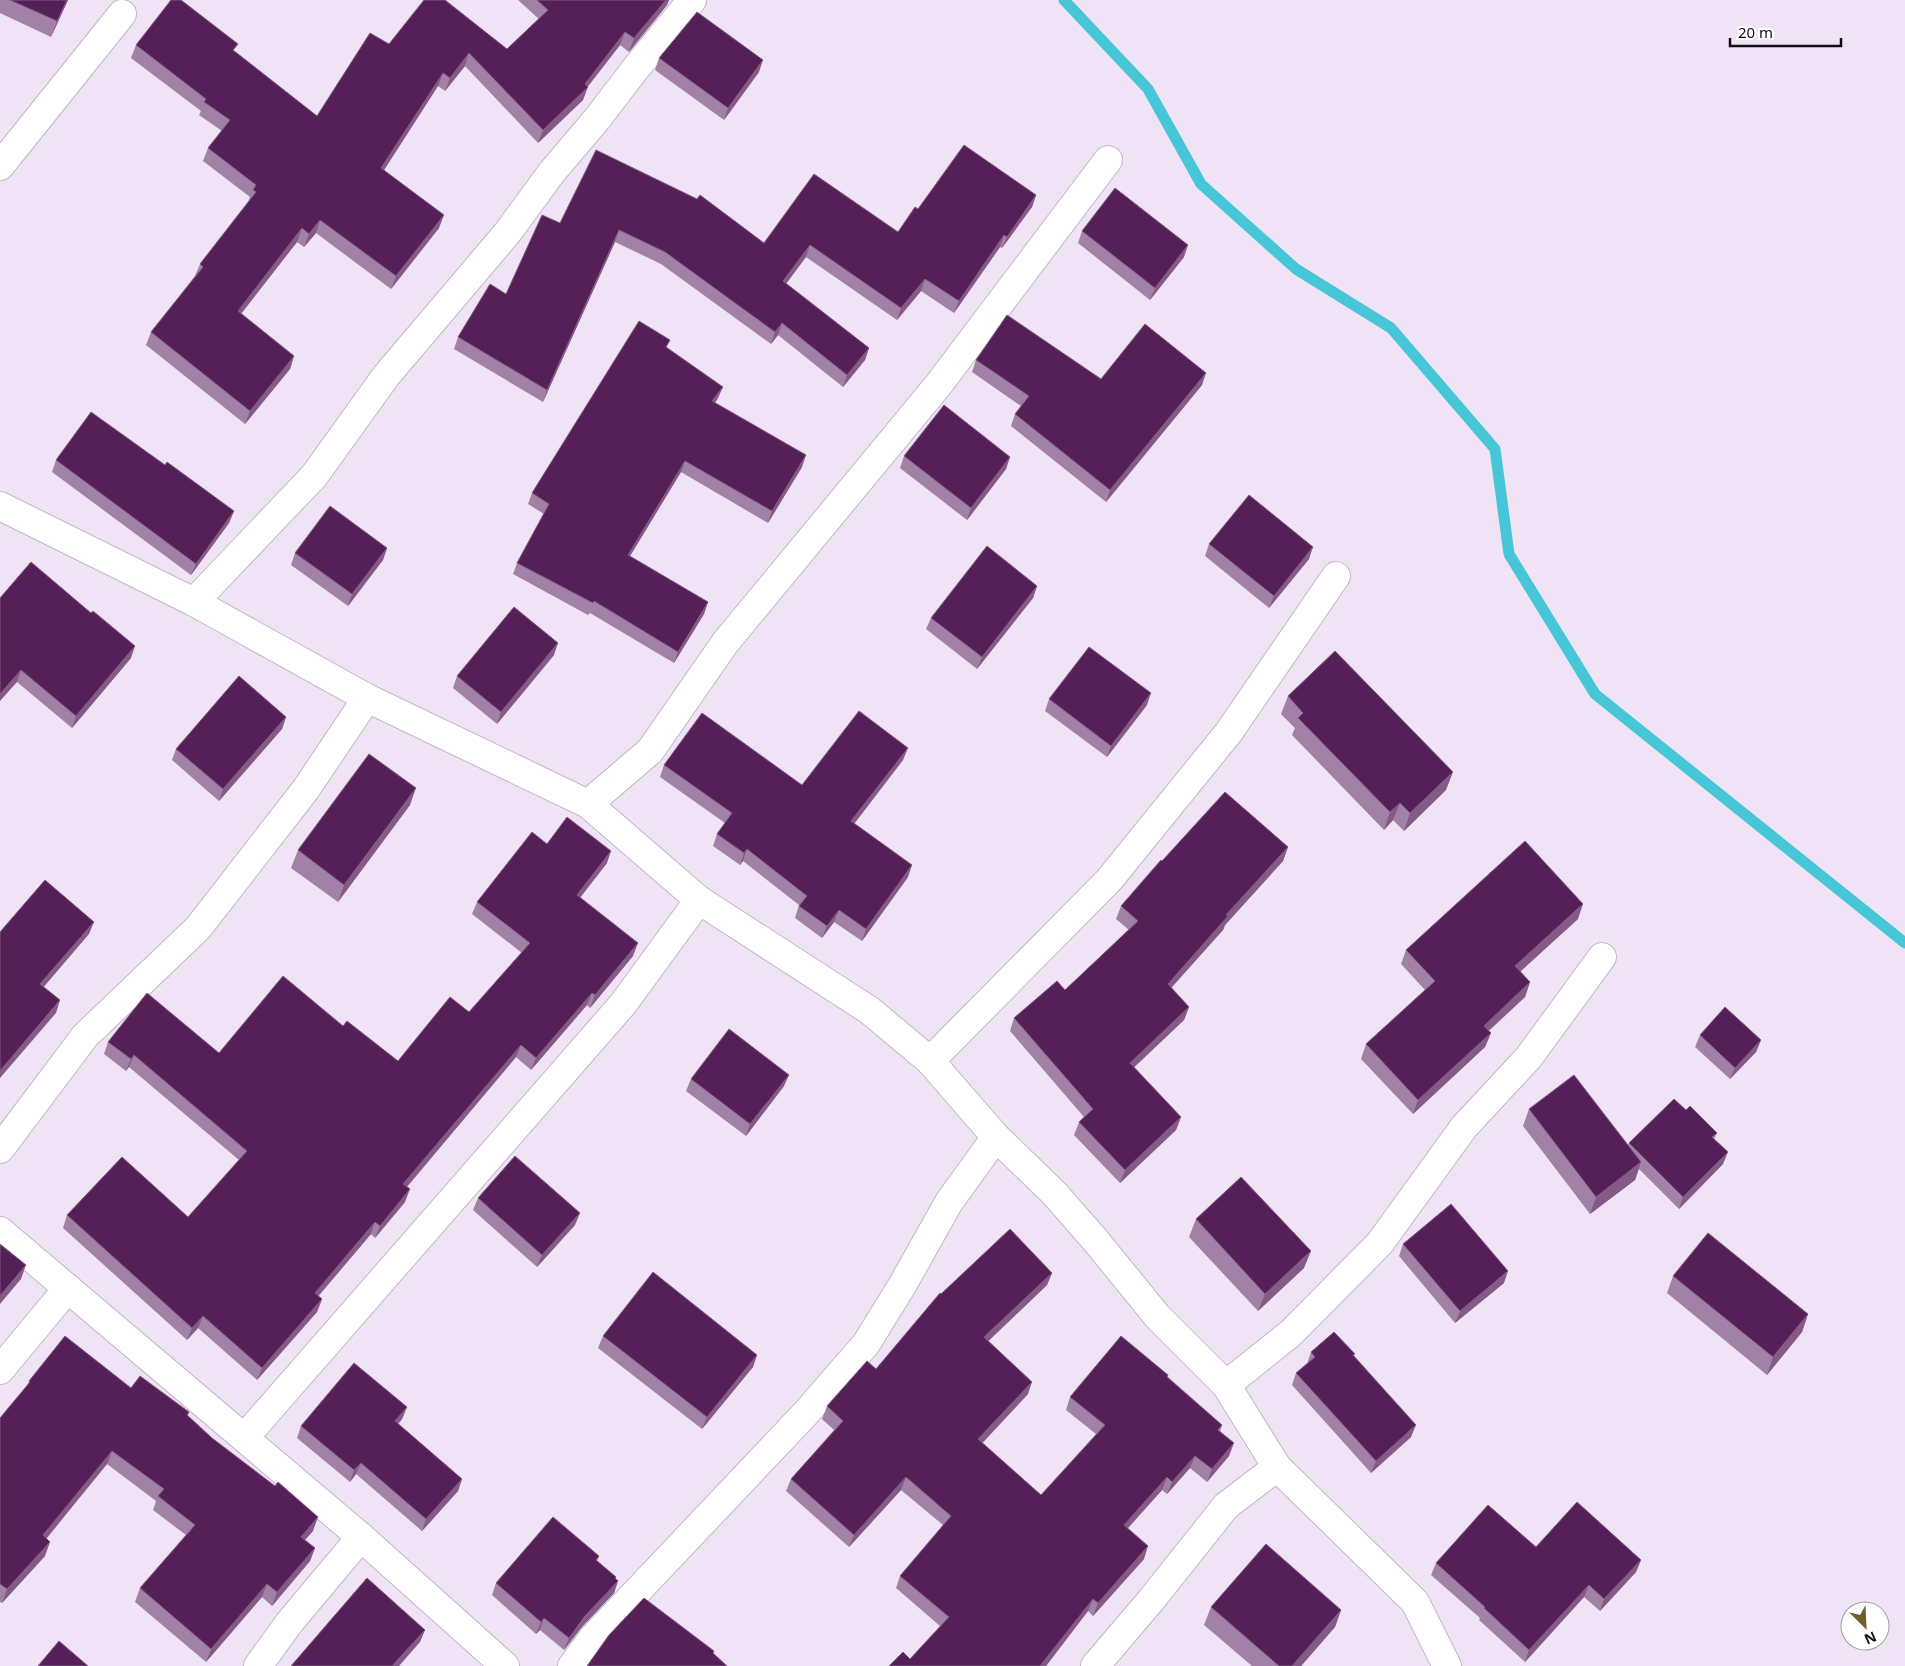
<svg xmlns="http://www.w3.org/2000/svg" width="1905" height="1666" font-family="'Noto Sans',sans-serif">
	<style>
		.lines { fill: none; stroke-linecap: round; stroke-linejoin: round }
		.stream { stroke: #46c6d7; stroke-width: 11 }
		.street-casing { stroke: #c2b6c7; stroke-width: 30 }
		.street { stroke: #fff; stroke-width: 28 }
		.wall { fill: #a281a6 }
		.shaded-wall { fill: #845a87 }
		.building { fill: #551f58; stroke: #845a87 }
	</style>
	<rect width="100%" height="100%" fill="#f0e3f5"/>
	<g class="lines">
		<path class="stream" d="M1064,0L1148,89L1201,184L1296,269L1391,328L1495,449L1509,554L1595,694L1905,943"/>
		<defs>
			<g id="street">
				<path d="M0,166L122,14"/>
				<path d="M0,506L194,602L367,698L588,804L699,900L869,1010L930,1061L996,1137L1054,1193L1096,1241L1157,1316L1226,1385L1277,1467L1415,1602L1447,1666"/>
				<path d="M194,602L314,476L386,376L508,232L552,172L597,119L636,68L692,0"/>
				<path d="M588,804L650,751L725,643L939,384L1108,160"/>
				<path d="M930,1061L1109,880L1229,732L1336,576"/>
				<path d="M0,1149L85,1036L198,928L306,789L367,698"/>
				<path d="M0,1231L361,1537L505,1666"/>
				<path d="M0,1370L68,1288"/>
				<path d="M1226,1385L1291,1333L1380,1243L1464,1127L1529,1057L1602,957"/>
				<path d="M245,1437L623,1004L699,900"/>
				<path d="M258,1666L289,1623L361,1537"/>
				<path d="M572,1666L592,1639L806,1413L866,1344L903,1284L949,1202L996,1137"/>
				<path d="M1095,1666L1152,1599L1226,1506L1277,1467"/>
			</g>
		</defs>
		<use href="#street" class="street-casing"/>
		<use href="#street" class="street"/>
	</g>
	<g class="wall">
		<path d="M0,0H68L51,37L0,13Z"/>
		<path d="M518,0H669L667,5L629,52L620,45L587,87L583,100L538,143L465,66L445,91L438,86L384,170L439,228L391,289L316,233L304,247L297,242L241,314L294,356L290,369L245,424L146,345L151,332L195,276L200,264L248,202L250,197L203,161L208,148L222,131L199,115L201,111L131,58L136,45L235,52L317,116L389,44L507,49L539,19Z"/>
		<path d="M659,58L759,72L724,120L655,70Z"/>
		<path d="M1036,195L1032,207L1002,248L1000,247L954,313L921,291L897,320L806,257L786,284L869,348L865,360L843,387L778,335L771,344L661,264L615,242L543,402L454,349L458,337L506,294L560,223L764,243L898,232L918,209Z"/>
		<path d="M1082,231L1184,257L1150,300L1078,243Z"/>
		<path d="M667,348L718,398L715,403L802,467L768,523L681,472L630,556L708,602L704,614L674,663L590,613L588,615L513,574L517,563L544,514L528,504L532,493Z"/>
		<path d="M976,360L1101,379L1202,385L1106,502L1011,426L1015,414L1021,406L972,372Z"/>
		<path d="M904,456L1010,457L1006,469L967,520L900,468Z"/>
		<path d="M56,460L165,465L234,511L229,523L191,575L52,472Z"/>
		<path d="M1209,544L1309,559L1269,608L1205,556Z"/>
		<path d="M387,548L383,560L348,606L291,565L295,553Z"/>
		<path d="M1037,586L1033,598L977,669L926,629L931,618Z"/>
		<path d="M0,598L131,658L72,728L17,682Z"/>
		<path d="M554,655L497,724L453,688L457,676Z"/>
		<path d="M1288,696L1446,790L1404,831L1393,820L1384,830L1292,735L1295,728L1281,714Z"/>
		<path d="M1049,699L1147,705L1107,757L1045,711Z"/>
		<path d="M286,717L282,729L219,801L172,760L176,749Z"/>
		<path d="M903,760L854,824L908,877L862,941L834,922L822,938L795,918L799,905L743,861L740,865L713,846L717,834L725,823L660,777L664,765L802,785Z"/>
		<path d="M410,805L338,902L291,868L298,850Z"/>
		<path d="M547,844L607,863L580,897L633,956L590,1008L587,1005L531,1070L516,1057L407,1187L405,1202L375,1238L371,1234L318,1296L322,1299L317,1312L257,1380L198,1328L187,1340L63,1228L67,1215L188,1217L239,1160L129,1067L126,1071L104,1054L108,1042L219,1053L343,1026L398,1061L469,1012L522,953L472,914L477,902Z"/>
		<path d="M1288,847L1283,861L1225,925L1223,930L1171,988L1189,1007L1184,1020L1134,1067L1181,1117L1176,1130L1120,1183L1074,1135L1079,1122L1084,1117L1010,1031L1014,1018L1065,990L1129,930L1116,919L1121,906L1162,861Z"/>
		<path d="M1578,919L1520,971L1530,982L1525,997L1489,1031L1491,1033L1485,1047L1413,1114L1361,1059L1366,1044L1425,990L1401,964L1406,950Z"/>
		<path d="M1700,1035L1761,1040L1756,1052L1730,1079L1695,1047Z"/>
		<path d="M691,1079L784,1086L746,1136L686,1091Z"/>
		<path d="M1529,1109L1628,1145L1629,1143L1686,1110L1717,1133L1714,1139L1723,1164L1679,1209L1639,1169L1635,1180L1590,1214L1523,1126Z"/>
		<path d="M478,1198L575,1225L537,1267L473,1210Z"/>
		<path d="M1196,1219L1304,1268L1258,1311L1189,1237Z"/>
		<path d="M1403,1244L1504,1283L1455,1323L1399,1256Z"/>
		<path d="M1052,1273L1047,1285L988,1341L1028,1394L982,1443L1041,1495L1096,1434L1066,1410L1070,1397L1168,1375V1377L1222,1425L1220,1432L1229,1456L1207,1482L1190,1468L1167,1494L1162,1490L1127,1529L1144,1559L1093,1616L1088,1611L1046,1666H889L910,1659L940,1626L896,1588L900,1576L943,1525L901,1490L849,1547L786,1491L791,1479L834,1430L822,1419L827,1406L876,1369L941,1294Z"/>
		<path d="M1673,1276L1808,1314L1802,1332L1767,1375L1667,1293Z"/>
		<path d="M603,1336L757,1355L753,1367L702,1429L598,1348Z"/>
		<path d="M1311,1352L1354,1356L1411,1437L1371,1473L1292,1385L1296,1373L1307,1364Z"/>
		<path d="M29,1381L131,1388L189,1412L188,1416L313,1531L305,1540L315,1548L310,1561L272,1606L262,1597L206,1662L135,1602L140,1588L186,1535L153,1510L156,1501L107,1464L46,1538L45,1556L2,1603L0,1602V1418L27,1386Z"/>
		<path d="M407,1407L402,1419L398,1424L462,1479L458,1491L422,1531L356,1474L350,1482L297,1438L301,1426Z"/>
		<path d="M1536,1547L1641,1560L1636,1572L1600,1611L1584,1597L1525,1662L1479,1620L1480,1618L1431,1575L1436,1563Z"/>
		<path d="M599,1556L597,1561L616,1577V1579L618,1581L614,1593L581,1628L564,1650L540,1630L536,1634L492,1595L496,1583Z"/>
		<path d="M1211,1607L1341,1610L1335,1627L1301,1666H1252L1204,1625Z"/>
	</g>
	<g class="shaded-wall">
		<path d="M67,0H68L51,37L57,21Z"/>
		<path d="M666,0H669L667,5L629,52L634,38Z"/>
		<path d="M625,32L620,45L586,89L588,87L583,100L538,143L543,130L585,84Z"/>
		<path d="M469,53L465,66L445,91L450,78Z"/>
		<path d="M763,60L759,72L724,120L728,108Z"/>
		<path d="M443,73L438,86L377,181L381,168Z"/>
		<path d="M1036,195L1032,207L1002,248L1007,237Z"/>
		<path d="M444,215L439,228L391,289L396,276Z"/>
		<path d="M320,220L316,233L304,247L309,234Z"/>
		<path d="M302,228L297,242L233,324L238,311Z"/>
		<path d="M619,230L615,242L543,402L547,390Z"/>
		<path d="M1004,235L1000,247L954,313L959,301Z"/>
		<path d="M810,245L806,257L779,293L783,281Z"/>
		<path d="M1188,245L1184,257L1150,300L1155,288Z"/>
		<path d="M925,279L921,291L897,320L901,308Z"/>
		<path d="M782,323L778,335L771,344L775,332Z"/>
		<path d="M869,348L865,360L843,387L847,375Z"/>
		<path d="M294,356L290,369L245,424L250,411Z"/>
		<path d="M1206,373L1202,385L1106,502L1110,490Z"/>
		<path d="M723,387L718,398L708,413L712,401Z"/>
		<path d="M806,455L802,467L768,523L772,511Z"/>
		<path d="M1010,457L1006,469L967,520L971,508Z"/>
		<path d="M685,461L681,472L624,566L628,555Z"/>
		<path d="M234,511L229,523L191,575L196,564Z"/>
		<path d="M1313,547L1309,559L1269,608L1274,596Z"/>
		<path d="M387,548L383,560L348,606L352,594Z"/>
		<path d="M1037,586L1033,598L977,669L982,657Z"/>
		<path d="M708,602L704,614L674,663L678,652Z"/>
		<path d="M558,643L554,655L497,724L501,712Z"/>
		<path d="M135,646L131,658L72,728L76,716Z"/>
		<path d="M21,670L17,682L0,701V694Z"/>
		<path d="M1151,693L1147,705L1107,757L1111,746Z"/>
		<path d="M286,717L282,729L219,801L223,789Z"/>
		<path d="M908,748L903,760L847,833L851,821Z"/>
		<path d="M1453,772L1446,790L1404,831L1410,813Z"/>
		<path d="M416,788L410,805L338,902L344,885Z"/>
		<path d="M1400,803L1393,820L1384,830L1390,812Z"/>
		<path d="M1288,847L1283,861L1225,925L1223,930L1163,997L1168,984L1226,915Z"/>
		<path d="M747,849L743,861L740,865L744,853Z"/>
		<path d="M611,851L607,863L573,907L577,895Z"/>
		<path d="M912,865L908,877L862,941L866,929Z"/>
		<path d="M1583,904L1578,919L1510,981L1515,966Z"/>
		<path d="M839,910L834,922L822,938L827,926Z"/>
		<path d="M94,922L89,934L36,996L40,984Z"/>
		<path d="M638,943L633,956L590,1008L595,995Z"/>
		<path d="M1530,982L1525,997L1478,1040L1484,1026Z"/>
		<path d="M592,993L587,1005L531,1070L536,1058Z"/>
		<path d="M60,1000L56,1013L0,1078V1071Z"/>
		<path d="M1189,1007L1184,1020L1125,1076L1130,1063Z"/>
		<path d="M1491,1033L1485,1047L1413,1114L1418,1100Z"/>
		<path d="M1761,1040L1756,1052L1730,1079L1735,1068Z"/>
		<path d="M521,1045L516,1057L399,1196L403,1184Z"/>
		<path d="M134,1055L129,1067L126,1071L131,1059Z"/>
		<path d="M789,1075L784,1086L746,1136L750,1124Z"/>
		<path d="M1181,1117L1176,1130L1120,1183L1125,1170Z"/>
		<path d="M1728,1152L1723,1164L1679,1209L1683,1197Z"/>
		<path d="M1641,1162L1635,1180L1590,1214L1596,1197Z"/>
		<path d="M410,1189L405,1202L375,1238L380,1226Z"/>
		<path d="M580,1213L575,1225L537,1267L542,1255Z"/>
		<path d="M375,1222L371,1234L310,1306L315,1293Z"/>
		<path d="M1311,1251L1304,1268L1258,1311L1265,1294Z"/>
		<path d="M26,1265L21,1279L0,1304V1296Z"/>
		<path d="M1508,1271L1504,1283L1455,1323L1460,1311Z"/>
		<path d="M1052,1273L1047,1285L979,1350L984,1337Z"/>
		<path d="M322,1299L317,1312L257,1380L262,1368Z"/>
		<path d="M1808,1314L1802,1332L1767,1375L1773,1357Z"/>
		<path d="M203,1316L198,1328L187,1340L192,1328Z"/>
		<path d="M757,1355L753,1367L702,1429L707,1417Z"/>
		<path d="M1032,1382L1028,1394L974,1452L978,1439Z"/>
		<path d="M407,1407L402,1419L391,1433L395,1421Z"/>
		<path d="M1416,1425L1411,1437L1371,1473L1376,1461Z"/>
		<path d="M1234,1443L1229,1456L1207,1482L1212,1469Z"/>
		<path d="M112,1451L107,1464L38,1549L43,1535Z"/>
		<path d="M1195,1456L1190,1468L1167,1494L1172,1482Z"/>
		<path d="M361,1463L356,1474L350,1482L354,1470Z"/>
		<path d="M906,1477L901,1490L849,1547L854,1535Z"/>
		<path d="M1167,1477L1162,1490L1119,1538L1124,1525Z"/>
		<path d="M462,1479L458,1491L422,1531L426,1519Z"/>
		<path d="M318,1517L313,1531L296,1550L301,1537Z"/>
		<path d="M50,1542L45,1556L2,1603L7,1589Z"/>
		<path d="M1148,1546L1144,1559L1093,1616L1098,1603Z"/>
		<path d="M315,1548L310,1561L272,1606L277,1592Z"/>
		<path d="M1641,1560L1636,1572L1600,1611L1604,1599Z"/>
		<path d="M616,1577L612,1588L618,1581L614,1593L581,1628L564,1650L569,1638Z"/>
		<path d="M267,1584L262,1597L206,1662L211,1649Z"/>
		<path d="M1589,1585L1584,1597L1525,1662L1529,1650Z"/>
		<path d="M1093,1599L1088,1611L1046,1666H1040Z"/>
		<path d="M1341,1610L1335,1627L1301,1666H1292Z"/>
		<path d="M544,1618L540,1630L536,1634L541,1622Z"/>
		<path d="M425,1630L420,1642L399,1666H392Z"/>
	</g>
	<g class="building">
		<path d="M10,0H67L57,21Z"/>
		<path d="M171,0H181L238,44L233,50L317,116L370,33L389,44L424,0H445L507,49L548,10L537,0H666L634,38L625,32L585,84L588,87L543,130L469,53L450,78L443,73L381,168L444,215L396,276L320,220L309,234L302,228L238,311L294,356L250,411L151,332L203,267L200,264L256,192L253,190L256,185L208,148L230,120L204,102L206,99L136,45Z"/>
		<path d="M697,12L763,60L728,108L659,58Z"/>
		<path d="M964,145L1036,195L1007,237L1004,235L959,301L925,279L901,308L810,245L783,281L869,348L847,375L782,323L775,332L665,252L619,230L547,390L458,337L490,284L506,294L542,215L560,223L596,150L697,199L700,195L764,243L814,174L898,232L915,207L918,209Z"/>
		<path d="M1115,188L1188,245L1155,288L1082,231Z"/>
		<path d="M1007,315L1101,379L1145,324L1206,373L1110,490L1015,414L1029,396L976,360Z"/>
		<path d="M639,321L670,340L666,347L723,387L712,401L806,455L772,511L685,461L628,555L708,602L678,652L594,601L593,603L517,563L549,504L532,493Z"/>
		<path d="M944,405L1010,457L971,508L904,456Z"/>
		<path d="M91,412L165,465L167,462L234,511L196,564L56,460Z"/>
		<path d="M1249,495L1313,547L1274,596L1209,544Z"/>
		<path d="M330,506L387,548L352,594L295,553Z"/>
		<path d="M987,546L1037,586L982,657L931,618Z"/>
		<path d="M31,562L91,613L93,611L135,646L76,716L21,670L0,694V598Z"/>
		<path d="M514,607L558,643L501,712L457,676Z"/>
		<path d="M1089,647L1151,693L1111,746L1049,699Z"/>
		<path d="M1335,651L1453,772L1410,813L1400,803L1390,812L1298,718L1303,713L1288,696Z"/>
		<path d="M239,676L286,717L223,789L176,749Z"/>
		<path d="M859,711L908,748L851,821L912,865L866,929L839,910L827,926L799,906L807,896L747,849L744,853L717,834L732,813L664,765L702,713L802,785Z"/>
		<path d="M369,754L416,788L344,885L298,850Z"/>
		<path d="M1225,792L1288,847L1226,915L1228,916L1168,984L1189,1007L1130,1063L1181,1117L1125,1170L1079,1122L1093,1109L1014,1018L1057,981L1065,990L1138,921L1121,906L1161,860L1162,861Z"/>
		<path d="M567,817L611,851L577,895L638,943L595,995L592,993L536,1058L521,1045L403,1184L410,1189L380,1226L375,1222L315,1293L322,1299L262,1368L203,1316L192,1328L67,1215L122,1157L188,1217L247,1151L134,1055L131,1059L108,1042L147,993L219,1053L283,976L343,1026L347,1021L398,1061L450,997L469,1012L530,943L477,902L532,832L547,844Z"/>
		<path d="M1525,841L1583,904L1515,966L1530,982L1484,1026L1491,1033L1418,1100L1366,1044L1435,981L1406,950Z"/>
		<path d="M45,880L94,922L40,984L60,1000L0,1071V932Z"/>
		<path d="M1725,1007L1761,1040L1735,1068L1700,1035Z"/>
		<path d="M729,1029L789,1075L750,1124L691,1079Z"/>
		<path d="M1574,1075L1641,1162L1596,1197L1529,1109Z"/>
		<path d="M1674,1099L1686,1110L1690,1106L1717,1133L1712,1137L1728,1152L1683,1197L1629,1143Z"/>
		<path d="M515,1156L580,1213L542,1255L478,1198Z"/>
		<path d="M1241,1177L1311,1251L1265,1294L1196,1219Z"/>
		<path d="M1451,1204L1508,1271L1460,1311L1403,1244Z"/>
		<path d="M1010,1229L1052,1273L984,1337L1032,1382L978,1439L1041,1495L1105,1425L1070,1397L1121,1336L1168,1375L1167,1377L1222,1425L1218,1430L1234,1443L1212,1469L1195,1456L1172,1482L1167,1477L1124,1525L1148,1546L1098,1603L1093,1599L1040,1666H889L903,1652L910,1659L949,1617L900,1576L951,1516L906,1477L854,1535L791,1479L843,1421L827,1406L867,1361L876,1369L940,1293L941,1294Z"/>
		<path d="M1708,1233L1808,1314L1773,1357L1673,1276Z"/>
		<path d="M0,1244L26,1265L0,1296Z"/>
		<path d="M653,1272L757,1355L707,1417L603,1336Z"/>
		<path d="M1334,1332L1355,1354L1353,1355L1416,1425L1376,1461L1296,1373L1315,1357L1311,1352Z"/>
		<path d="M65,1336L131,1388L140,1376L189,1412L187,1415L212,1438L275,1486L278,1482L318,1517L301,1537L315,1548L277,1592L267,1584L211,1649L140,1588L195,1525L158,1496L164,1489L112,1451L43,1535L50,1542L7,1589L0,1584V1418L30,1382L29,1381Z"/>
		<path d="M354,1363L407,1407L395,1421L462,1479L426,1519L361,1463L354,1470L301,1426Z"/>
		<path d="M1577,1502L1641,1560L1604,1599L1589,1585L1529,1650L1484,1608L1485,1607L1436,1563L1488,1505L1536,1547Z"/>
		<path d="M553,1517L599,1556L596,1560L616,1577L615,1578L618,1581L585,1616L569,1638L544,1618L541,1622L496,1583Z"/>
		<path d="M1266,1544L1341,1610L1292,1666H1279L1211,1607Z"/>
		<path d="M367,1578L425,1630L392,1666H291Z"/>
		<path d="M644,1598L714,1651L713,1653L727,1666H587L609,1635Z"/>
		<path d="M59,1641L88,1666H38Z"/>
	</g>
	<g transform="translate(1865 1626) rotate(156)"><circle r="24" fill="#ffffff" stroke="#9f9ea0"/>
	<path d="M0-4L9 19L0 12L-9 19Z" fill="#6e5e2c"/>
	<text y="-8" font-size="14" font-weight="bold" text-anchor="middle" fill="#100c12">N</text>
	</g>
	<path d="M1730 38v8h111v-8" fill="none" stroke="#100c12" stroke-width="2.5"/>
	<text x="1738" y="38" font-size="15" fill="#100c12" stroke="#ffffff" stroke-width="4" paint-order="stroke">20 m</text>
</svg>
